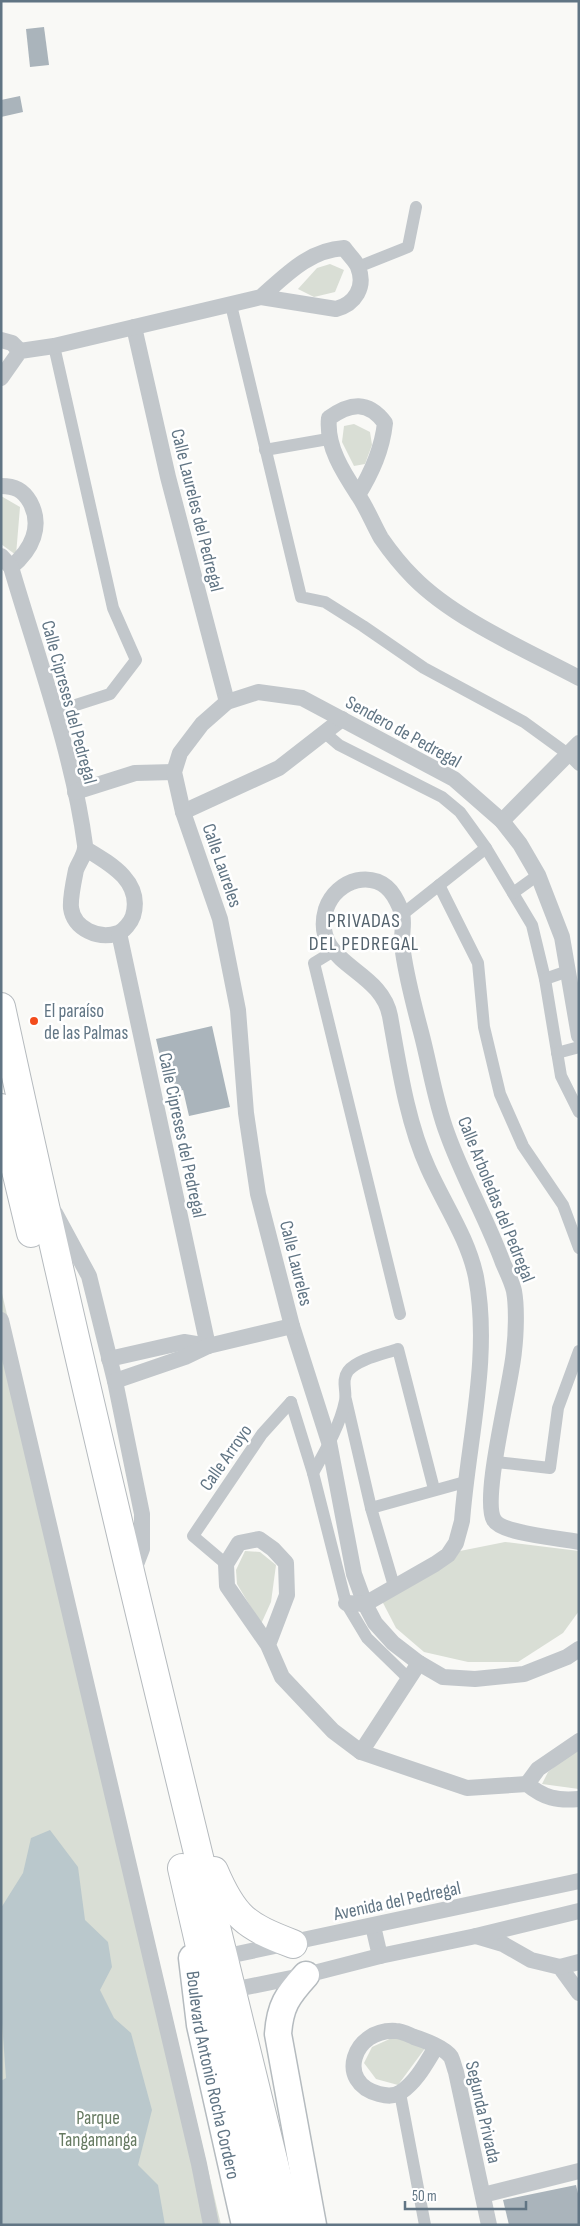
<svg xmlns="http://www.w3.org/2000/svg" width="580" height="2226" font-family="'Sofia Sans Condensed',sans-serif">
	<style>
		.green { fill: #d9ded5 }
		.water { fill: #bac8cc }
		.building { fill: #aab4bb }
		.lines { fill: none; stroke-linecap: round; stroke-linejoin: round }
		.primary-casing { stroke: #b5bbbf; stroke-width: 29 }
		.trunk-casing { stroke: #b5babe; stroke-width: 30 }
		.pedestrian { stroke: #c2c7cb; stroke-width: 12 }
		.minor { stroke: #c2c7cb; stroke-width: 16 }
		.primary { stroke: #fff; stroke-width: 26 }
		.trunk { stroke: #fff; stroke-width: 28 }
		.poi-dot { fill: #f34c1c; stroke: #fff; stroke-width: 2 }
		.labels { text-anchor: middle; stroke-width: 5; stroke-linejoin: round; paint-order: stroke }
		.street-label { font-size: 19px; fill: #617584; stroke: #fff }
		.poi-label { font-size: 19px; fill: #617584; stroke: #fff; text-anchor: start }
		.park-label { font-size: 19px; fill: #667a61; stroke: #fff }
		.neighbourhood-label { font-size: 20px; letter-spacing: 1px; fill: #54636e; stroke: #fff }
	</style>
	<rect width="100%" height="100%" fill="#f9f9f6"/>
	<g class="green">
		<path d="M330,264L344,270L335,292L314,297L298,289L317,268Z"/>
		<path d="M354,424L370,432L372,445L365,464L354,466L342,442L344,426Z"/>
		<path d="M1,496L20,507L16,555L1,544Z"/>
		<path d="M1,1289L221,2225H1Z"/>
		<path d="M505,1542L579,1551V1611L563,1633L518,1662H468L424,1652L396,1628L381,1599L460,1551Z"/>
		<path d="M245,1551L260,1552L276,1565L271,1602L261,1624L237,1584L236,1570Z"/>
		<path d="M575,1751H579V1789L542,1784L548,1772Z"/>
		<path d="M394,2037L426,2047L398,2085L376,2079L364,2063L372,2047Z"/>
	</g>
	<path class="water" d="M50,1830L78,1867L85,1920L108,1942L112,1967L100,1990L114,2018L131,2033L152,2110L138,2165L158,2185L165,2225H1V2081L6,2078L1,2009V1908L23,1873L31,1838Z"/>
	<g class="building">
		<path d="M44,27L49,65L30,67L26,29Z"/>
		<path d="M20,96L23,112L1,117V100Z"/>
		<path d="M212,1026L230,1107L189,1116L183,1090L176,1092L170,1063L162,1065L156,1039Z"/>
		<path d="M576,2185L579,2198V2225H509L503,2200Z"/>
	</g>
	<g class="lines">
		<defs>
			<g id="primary">
				<path id="s1" d="M192,1958L200,2025L245,2225"/>
				<path d="M306,1975C287,1996 280,2006 278,2034L313,2225"/>
			</g>
			<g id="trunk">
				<path d="M1,1007C89,1415 190,1820 289,2225"/>
				<path d="M1,1108L31,1233"/>
				<path d="M182,1868L264,2225"/>
				<path d="M214,1871C234,1918 246,1926 293,1944"/>
			</g>
		</defs>
		<use href="#primary" class="primary-casing"/>
		<use href="#trunk" class="trunk-casing"/>
		<g class="pedestrian">
			<path d="M358,267L408,247L416,207"/>
			<path d="M231,305L301,597L325,602L363,626L424,668L524,722L568,754L579,765"/>
			<path d="M265,450L328,439"/>
			<path d="M54,712L110,694L136,660L113,608L54,346"/>
			<path d="M325,733L339,745L442,797L460,812L486,848L532,925L545,979L561,1076L579,1112"/>
			<path d="M439,885L478,963L484,1027L500,1094L523,1146L563,1205L579,1248"/>
			<path d="M513,893L538,875"/>
			<path d="M404,913L486,848"/>
			<path d="M332,952L314,963L400,1314"/>
			<path d="M545,979L568,971"/>
			<path d="M557,1053L579,1047"/>
			<path d="M346,1400L371,1508L394,1586"/>
			<path d="M291,1402L313,1473L346,1603L367,1638L409,1679"/>
			<path d="M496,1462L550,1468L558,1408L579,1351"/>
			<path d="M313,1473C325,1451 340,1426 345,1401C347,1390 341,1381 348,1371C358,1359 384,1354 398,1349L434,1489"/>
			<path d="M371,1508L465,1482"/>
			<path d="M226,1564L193,1536L262,1434L291,1402"/>
			<path d="M400,2093L425,2225"/>
		</g>
		<g class="minor">
			<path d="M134,327L168,477L227,702"/>
			<path d="M1,340L12,343L20,351"/>
			<path d="M1,378L20,351L54,346L261,297L336,309C355,304 366,287 358,267C356,261 348,254 344,248C309,250 286,275 261,297"/>
			<path d="M1,486C15,486 23,490 30,502C43,526 32,550 11,567"/>
			<path d="M358,495C372,472 382,450 385,423C368,400 350,403 329,418C326,446 343,472 358,495C367,508 373,524 381,538C390,551 402,566 413,577C454,619 526,650 579,678"/>
			<path d="M1,556L11,567C37,656 73,754 85,845C86,854 79,862 76,870C74,880 70,898 71,908C74,929 99,940 118,933C124,931 131,922 133,916C143,882 111,864 86,849"/>
			<path d="M75,792L135,773L174,772"/>
			<path d="M183,812L279,768L342,719"/>
			<path d="M502,821L579,743"/>
			<path d="M119,933L208,1346"/>
			<path d="M579,1036L562,937L538,875L520,844L502,821L454,779L302,698L258,692L227,702L202,724L180,753L174,772L183,812L220,919L238,1010L246,1113L258,1194L292,1326L329,1442L354,1574L365,1604L375,1623L393,1643L419,1663L443,1677L475,1679L524,1674L567,1657L579,1649"/>
			<path d="M55,1213L89,1276L115,1381L142,1514V1549L132,1575"/>
			<path d="M1,1320L199,2164L211,2225"/>
			<path d="M109,1359L184,1342L208,1346"/>
			<path d="M115,1381L185,1357L208,1346L292,1326"/>
			<path d="M346,1603L365,1604L435,1564L448,1555L456,1543L462,1521C468,1441 491,1357 476,1277C468,1238 444,1204 428,1168C407,1122 399,1066 390,1016C381,967 310,965 326,909C336,879 376,867 394,896C410,923 399,926 403,952C407,979 414,1006 421,1032C430,1066 435,1101 447,1133C463,1178 487,1219 503,1263C507,1272 512,1282 514,1291C517,1307 516,1335 514,1351C512,1381 481,1499 494,1520C502,1534 561,1538 579,1542"/>
			<path d="M268,1645L287,1595L286,1563L273,1549L259,1539L239,1543L226,1564L227,1586L268,1645L282,1677L333,1731L361,1752L467,1788L527,1784C544,1798 557,1801 579,1799"/>
			<path d="M361,1752L419,1663"/>
			<path d="M527,1784L538,1769L579,1741"/>
			<path d="M373,1926L380,1956"/>
			<path d="M476,1936L503,1944L531,1960L560,1967L579,1993"/>
			<path d="M223,1957L579,1881"/>
			<path d="M560,1967L579,1962"/>
			<path d="M232,1990L306,1975L380,1956L476,1936L579,1911"/>
			<path d="M436,2047C426,2063 417,2081 401,2092C394,2097 387,2096 379,2094C335,2083 353,2028 396,2031C402,2031 409,2035 414,2037C424,2040 445,2048 451,2057C453,2061 454,2067 456,2072L489,2225"/>
			<path d="M483,2195L579,2171"/>
		</g>
		<use href="#primary" class="primary"/>
		<use href="#trunk" class="trunk"/>
	</g>
	<circle class="poi-dot" cx="34" cy="1021" r="5"/>
	<g class="labels">
		<g class="street-label">
			<text transform="translate(198 510) rotate(76)" y="7">Calle Laureles del Pedregal</text>
			<text transform="translate(70 702) rotate(75)" y="7">Calle Cipreses del Pedregal</text>
			<text transform="translate(404 731) rotate(29)" y="7">Sendero de Pedregal</text>
			<text transform="translate(223 865) rotate(71)" y="7">Calle Laureles</text>
			<text transform="translate(183 1135) rotate(78)" y="7">Calle Cipreses del Pedregal</text>
			<text transform="translate(497 1199) rotate(68)" y="7">Calle Arboledas del Pedregal</text>
			<text transform="translate(297 1263) rotate(76)" y="7">Calle Laureles</text>
			<text transform="translate(225 1457) rotate(-55)" y="7">Calle Arroyo</text>
			<text transform="translate(397 1900) rotate(-12)" y="7">Avenida del Pedregal</text>
			<text dy="7" stroke="none"><textPath href="#s1" startOffset="119">Boulevard Antonio Rocha Cordero</textPath></text>
			<text transform="translate(484 2112) rotate(77)" y="7">Segunda Privada</text>
		</g>
		<g class="poi-label">
			<text x="44" y="1017">El paraíso<tspan x="44" dy="22">de las Palmas</tspan></text>
		</g>
		<g class="park-label">
			<text x="98" y="2124">Parque<tspan x="98" dy="22">Tangamanga</tspan></text>
		</g>
		<g class="neighbourhood-label">
			<text x="364" y="927">PRIVADAS<tspan x="364" dy="23">DEL PEDREGAL</tspan></text>
		</g>
	</g>
	<rect width="580" height="2226" fill="none" stroke="#617584" stroke-width="5"/>
	<path d="M405 2201v8h121v-8" fill="none" stroke="#617584" stroke-width="2.5"/>
	<text x="412" y="2201" font-size="15" fill="#617584" stroke="#ffffff" stroke-width="4" paint-order="stroke">50 m</text>
</svg>
